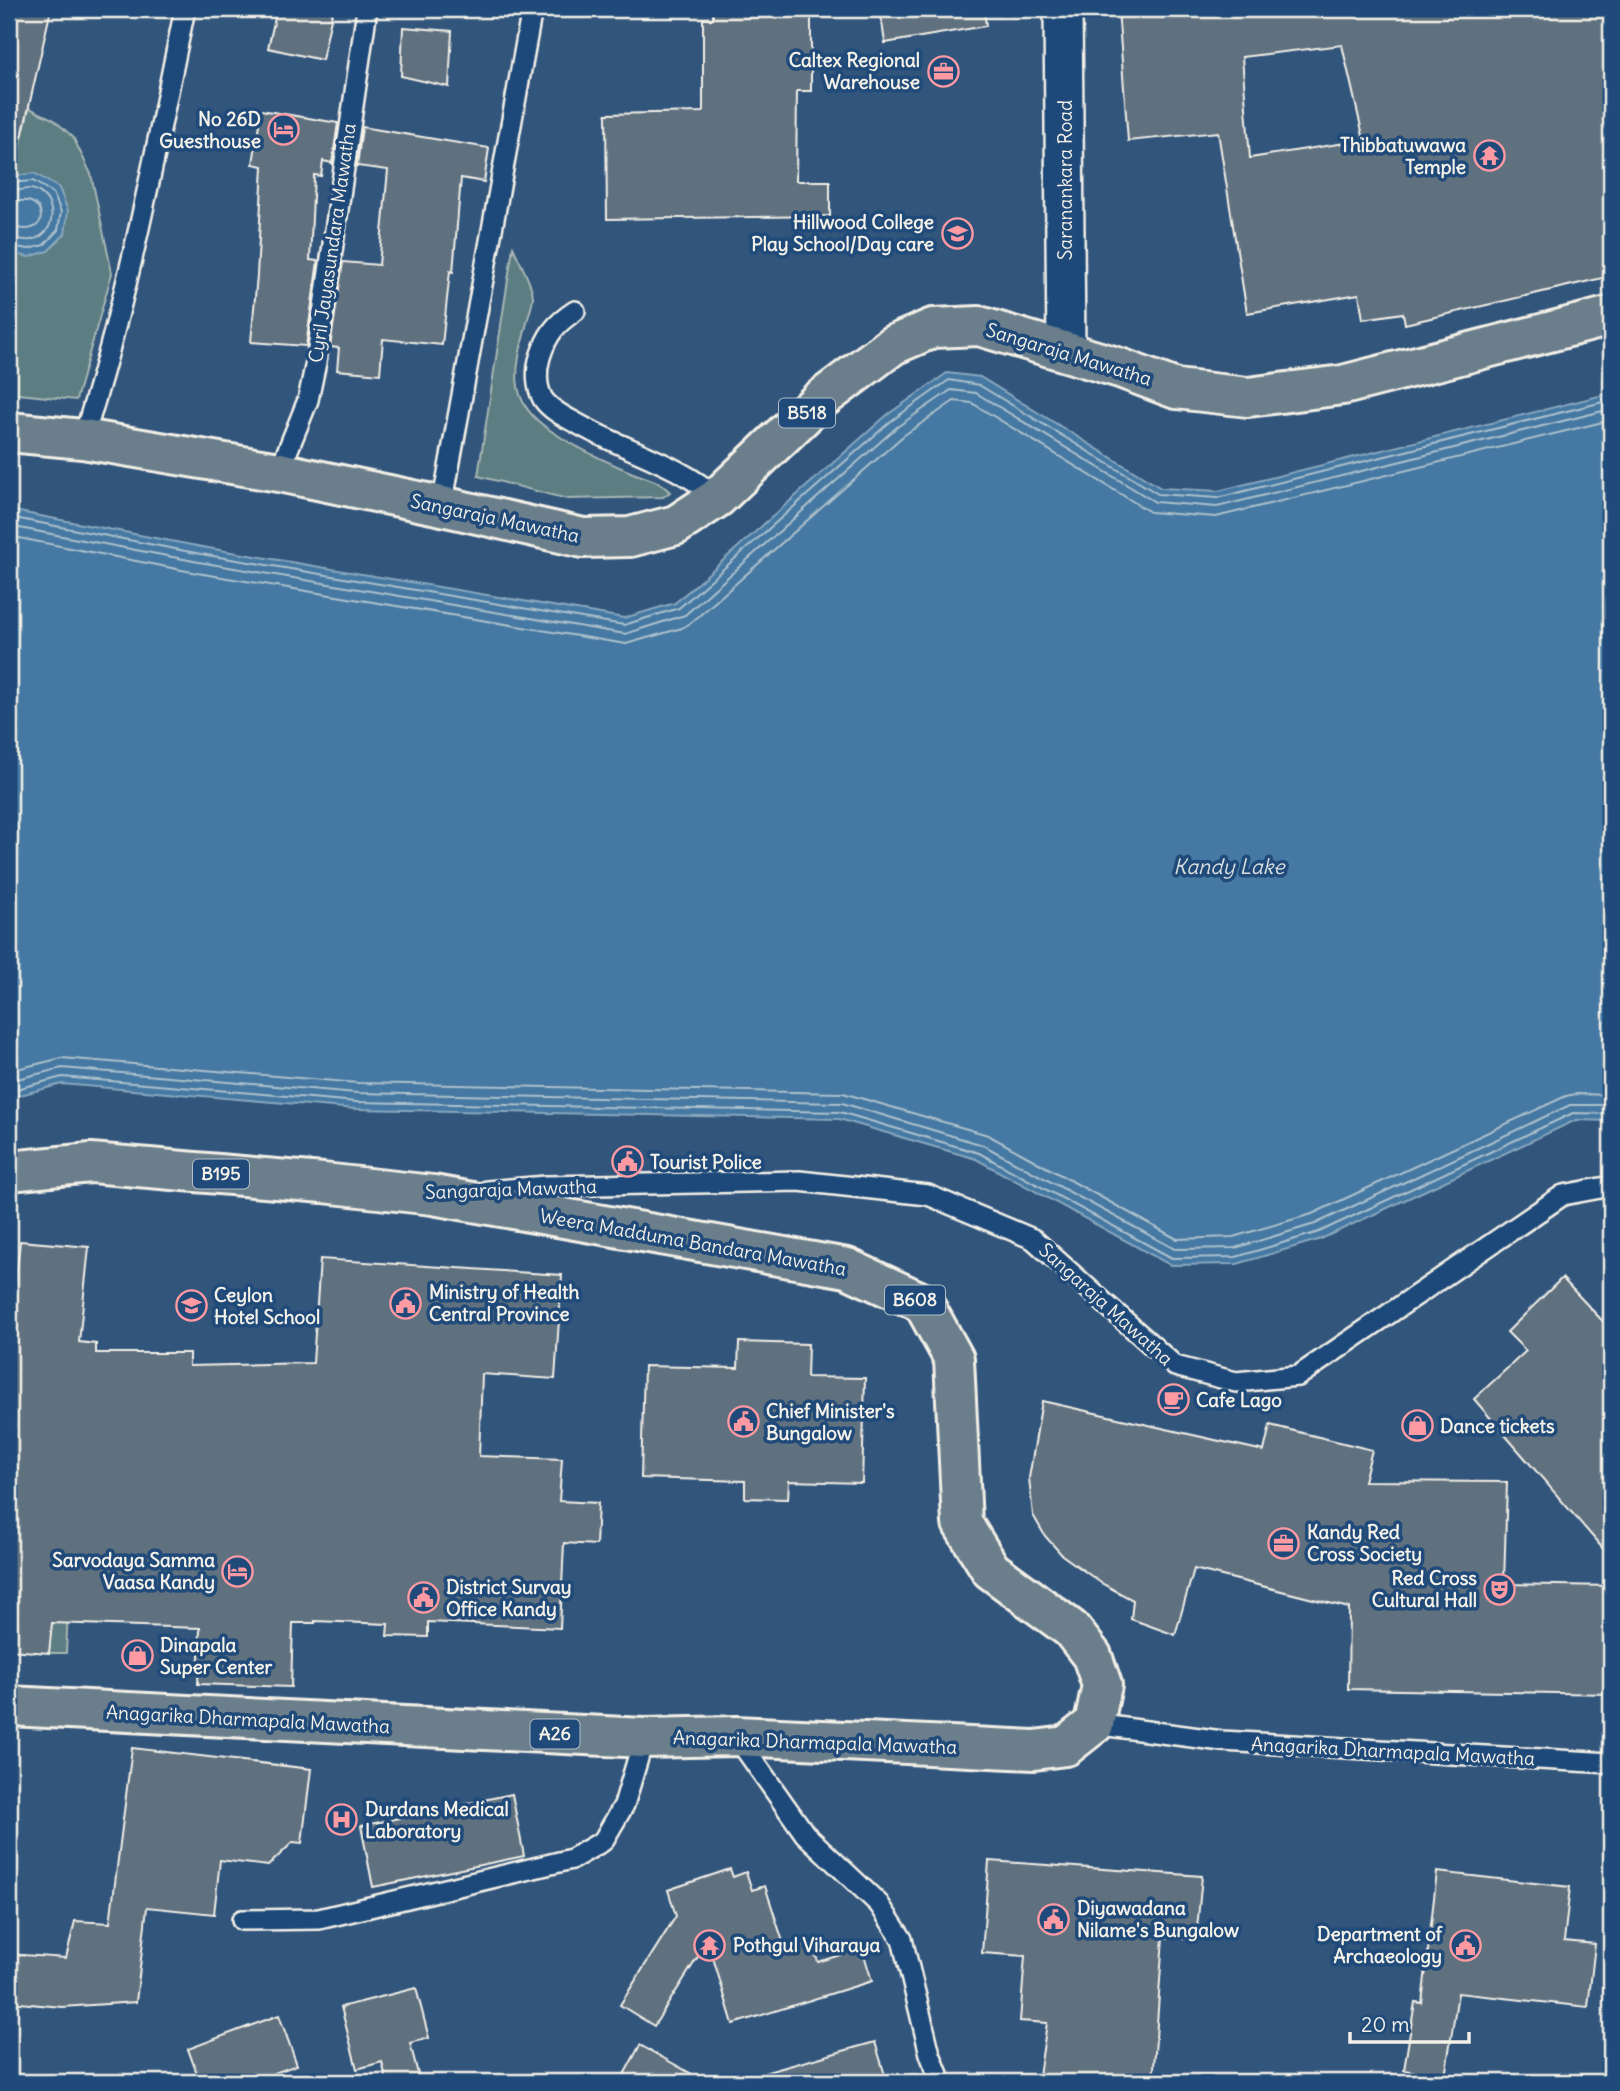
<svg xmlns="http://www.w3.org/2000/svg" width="1620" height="2091" font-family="Delius,sans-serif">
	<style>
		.grass { fill: #5c7d81; stroke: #a8b7b4; stroke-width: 2 }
		.water { fill: #4478a2; stroke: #8aa8be; stroke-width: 2 }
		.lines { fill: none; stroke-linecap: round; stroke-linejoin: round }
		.shore { stroke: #aec1cc; stroke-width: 2 }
		.building { fill: #5f6f7f; stroke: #f4f1e8; stroke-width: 2; fill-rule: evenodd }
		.service-casing { stroke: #f4f1e8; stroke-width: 24 }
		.minor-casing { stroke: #f4f1e8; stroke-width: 42 }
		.primary-casing { stroke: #f4f1e8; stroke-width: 44 }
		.trunk-casing { stroke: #f4f1e8; stroke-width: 44 }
		.service { stroke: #1f4a7a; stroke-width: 19 }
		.minor { stroke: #1f4a7a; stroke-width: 37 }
		.primary { stroke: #6b7e8b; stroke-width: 38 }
		.trunk { stroke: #6b7e8b; stroke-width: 38 }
		.labels { text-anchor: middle; stroke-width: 7; stroke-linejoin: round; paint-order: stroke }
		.shield { fill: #1f4a7a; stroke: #b4bfc7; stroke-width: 2 }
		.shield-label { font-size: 18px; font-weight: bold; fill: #f4f1e8 }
		.poi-label { font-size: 19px; font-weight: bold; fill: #f4f1e8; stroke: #1f4a7a; text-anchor: start }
		.street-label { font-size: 19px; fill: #f4f1e8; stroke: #1f4a7a }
		.water-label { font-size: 21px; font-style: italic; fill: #dadfde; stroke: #1f4a7a }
	</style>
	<rect width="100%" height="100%" fill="#32557c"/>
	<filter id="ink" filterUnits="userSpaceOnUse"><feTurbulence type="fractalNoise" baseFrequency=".0143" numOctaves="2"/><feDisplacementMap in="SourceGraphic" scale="14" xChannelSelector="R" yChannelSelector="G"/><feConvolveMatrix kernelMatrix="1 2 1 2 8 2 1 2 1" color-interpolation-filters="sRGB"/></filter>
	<g filter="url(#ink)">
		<g class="grass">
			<path d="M29,108L53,119L73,137L91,174L112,273L76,400L9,393V146L20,147Z"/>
			<path d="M513,247C518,259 533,285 533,297C533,303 530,311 528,318C519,358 503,395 543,425C569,445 603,460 633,473C648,479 659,480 670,492L663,497L567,499L478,476Z"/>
			<path d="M9,1582L69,1587L66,1653H49L52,1619L9,1616Z"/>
		</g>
		<g class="water">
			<path d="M34,173L59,188L68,211L65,234L48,251L29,257L9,253V177Z"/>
			<path d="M947,373L980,377L1161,488L1218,491L1611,393V1121L1576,1120L1321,1239L1237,1264L1170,1265L976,1159L839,1119L356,1109L62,1084L9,1098V510L202,547L624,618L675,603L887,415Z"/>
		</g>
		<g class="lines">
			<g class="shore">
				<path d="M9,183L33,181L53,193L61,212L58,230L44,245L29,249L9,246"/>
				<path d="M9,192C15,192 24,188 31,189C58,195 59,236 30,240C24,241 16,238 9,237"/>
				<path d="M9,202C16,202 25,199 31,202C43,207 45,224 32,228C25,231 16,227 9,227"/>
				<path d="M9,517L201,554L624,625L679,608L891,421L949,380L979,385L1158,494L1217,498L1611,400"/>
				<path d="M9,526L199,562L625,634L685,615L897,427L951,390L976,393L1155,502L1217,507L1611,409"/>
				<path d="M9,536L197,573L626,644L682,628L691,623L903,436L954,401L972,403L1150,512L1216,517L1611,420"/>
				<path d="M9,1071L62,1058L358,1083L843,1093L988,1135L1177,1239L1233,1237L1312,1214L1566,1096L1576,1094L1611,1095"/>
				<path d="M9,1081L62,1068L357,1093L842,1103L983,1145L1175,1249L1235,1248L1315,1224L1570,1105H1611"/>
				<path d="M9,1091L62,1077L357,1102L840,1112L979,1153L1172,1258L1236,1257L1319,1232L1573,1113L1611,1114"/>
			</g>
		</g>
		<g class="building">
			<path d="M9,9H51L22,137L9,136Z"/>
			<path d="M277,9H333L322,60L268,48Z"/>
			<path d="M713,9H786L787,17L811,16V91H797L796,181H830V216L607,219L606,114L703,112V19H713Z"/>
			<path d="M880,9H984L986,26L885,43Z"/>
			<path d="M1118,9H1611V228L1604,230L1611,260V276L1405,324L1403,313L1363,319L1359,294L1247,313L1218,132L1128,141ZM1342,45L1364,140L1250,158L1242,57Z"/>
			<path d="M403,27L452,31L449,87L401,76Z"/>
			<path d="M261,110L338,123L332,163L323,161L321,176L314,175L310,260L318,261L306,346L251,342L257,275L263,166L253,164Z"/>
			<path d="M362,127L489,148L484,182L461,178L453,272L450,271L442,345L383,339L380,374L337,370L339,348L330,347L343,262L379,265L388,170L357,166Z"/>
			<path d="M20,1241L89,1247L79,1342L96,1344V1353H189V1366L313,1363L320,1259L562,1275L555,1379L482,1374L479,1456L562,1459L559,1501L598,1503L596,1545L564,1543L560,1628L428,1622V1637L387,1636L388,1624L315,1621V1623H293L291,1687L198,1684L200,1628L52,1623L49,1653L9,1650V1335L10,1336Z"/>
			<path d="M1562,1278L1611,1330V1558L1474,1399L1526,1351L1507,1332Z"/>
			<path d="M739,1342L808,1344L807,1377L865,1378L862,1483L789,1481L788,1499L745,1498V1481L641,1478L644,1366L738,1368Z"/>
			<path d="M1042,1401L1264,1451L1270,1425L1372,1450L1364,1481L1507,1482L1504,1584L1611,1586V1694L1348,1689L1349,1608L1194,1569L1175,1635L1131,1619L1133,1600L1101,1583L1062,1555L1045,1536L1033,1515L1029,1478Z"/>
			<path d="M132,1748L311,1769L302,1843L293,1842L268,1866L220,1860L214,1914L147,1907L136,2002L62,2007L9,2002V1954L66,1958L75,1921L110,1923Z"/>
			<path d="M512,1794L524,1856L373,1887L361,1826Z"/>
			<path d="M989,1861L1202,1876L1196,1940L1163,1937L1153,2082H1038L1047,2023L1020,2021L1025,1956L982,1953Z"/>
			<path d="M730,1869L733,1877L746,1872L752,1890L765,1886L786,1951L812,1943L818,1962L862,1948L872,1981L733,2024L708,1941L654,2026L620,2005L676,1916L668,1890Z"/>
			<path d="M1437,1872L1570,1887L1564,1941L1595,1944L1588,2007L1458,1993L1445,2077L1404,2070L1415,2002L1422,2003Z"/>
			<path d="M416,1988L429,2038L410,2043L419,2078L402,2082H387L382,2062L357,2069L341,2007Z"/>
			<path d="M279,2015L297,2065L249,2082H200L188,2049Z"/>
			<path d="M875,2042L887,2082H766L764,2073Z"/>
			<path d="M640,2045L706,2082H620Z"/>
		</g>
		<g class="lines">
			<defs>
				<g id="service">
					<path d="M575,311C555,324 547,335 540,357C536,370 536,387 543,399C551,411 567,418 578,424C622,449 680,464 717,498"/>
					<path d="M83,439C128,299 155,153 185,9"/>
					<path d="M279,472L308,400L316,362L367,9"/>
					<path d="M442,506L532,9"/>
					<path d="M487,1191L546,1186L799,1181L928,1195L1033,1239L1175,1366L1236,1382L1298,1376L1563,1195L1611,1186"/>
					<path d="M1094,1724L1222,1741L1611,1763"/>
					<path d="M736,1736L805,1834L879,1904L902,1939L930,2054L941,2082"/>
					<path d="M242,1920L319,1919L572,1859L603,1841L624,1805L644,1738"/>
				</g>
				<path id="minor" d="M1063,9L1066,352"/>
				<g id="primary">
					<path d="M9,432L83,439L279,472L442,506L583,538L630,537L676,525L717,498L820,400L893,345L933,328L979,326L1120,368L1176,389L1248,397L1343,385L1611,316"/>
					<path d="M9,1171L91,1163L323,1183L433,1195L847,1268L923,1303L954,1359L962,1523L991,1570L1071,1629L1092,1656L1102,1685L1094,1724"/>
				</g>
				<path id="trunk" d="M9,1706L644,1738L736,1736L1034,1750L1066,1746L1094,1724"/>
			</defs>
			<use href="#service" class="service-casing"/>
			<use href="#minor" class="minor-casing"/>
			<use href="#primary" class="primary-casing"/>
			<use href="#trunk" class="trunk-casing"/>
			<use href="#service" class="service"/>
			<use href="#minor" class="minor"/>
			<use href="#primary" class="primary"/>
			<use href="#trunk" class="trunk"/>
		</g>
	</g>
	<defs>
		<symbol id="office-ring" viewBox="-11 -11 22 22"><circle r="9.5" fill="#1f4a7a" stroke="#ff9aa2" stroke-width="1.5"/><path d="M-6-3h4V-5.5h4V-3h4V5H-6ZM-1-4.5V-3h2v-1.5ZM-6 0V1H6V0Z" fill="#ff9aa2"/></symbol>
		<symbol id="hotel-ring" viewBox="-11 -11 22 22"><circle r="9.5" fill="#1f4a7a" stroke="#ff9aa2" stroke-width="1.5"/><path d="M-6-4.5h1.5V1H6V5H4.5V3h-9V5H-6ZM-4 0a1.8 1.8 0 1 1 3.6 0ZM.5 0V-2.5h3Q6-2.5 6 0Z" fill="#ff9aa2"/></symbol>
		<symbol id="temple-ring" viewBox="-11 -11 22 22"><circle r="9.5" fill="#1f4a7a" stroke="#ff9aa2" stroke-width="1.5"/><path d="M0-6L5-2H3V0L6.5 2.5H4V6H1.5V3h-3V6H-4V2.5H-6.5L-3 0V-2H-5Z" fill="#ff9aa2"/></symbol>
		<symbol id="school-ring" viewBox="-11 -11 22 22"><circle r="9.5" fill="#1f4a7a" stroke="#ff9aa2" stroke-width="1.5"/><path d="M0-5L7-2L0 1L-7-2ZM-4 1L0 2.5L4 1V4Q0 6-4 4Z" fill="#ff9aa2"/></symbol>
		<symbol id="civic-ring" viewBox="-11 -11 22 22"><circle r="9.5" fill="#1f4a7a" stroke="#ff9aa2" stroke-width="1.5"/><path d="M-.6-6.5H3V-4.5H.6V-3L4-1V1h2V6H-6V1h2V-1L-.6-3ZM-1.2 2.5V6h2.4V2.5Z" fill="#ff9aa2"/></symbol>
		<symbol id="university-ring" viewBox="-11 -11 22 22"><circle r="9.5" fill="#1f4a7a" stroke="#ff9aa2" stroke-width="1.5"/><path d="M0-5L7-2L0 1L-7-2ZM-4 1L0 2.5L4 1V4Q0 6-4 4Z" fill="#ff9aa2"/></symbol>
		<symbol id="cafe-ring" viewBox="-11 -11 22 22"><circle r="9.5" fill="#1f4a7a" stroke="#ff9aa2" stroke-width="1.5"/><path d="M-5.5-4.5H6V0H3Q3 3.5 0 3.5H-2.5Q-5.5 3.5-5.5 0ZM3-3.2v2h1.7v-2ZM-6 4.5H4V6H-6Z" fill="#ff9aa2"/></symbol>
		<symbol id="shop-ring" viewBox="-11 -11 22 22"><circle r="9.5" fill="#1f4a7a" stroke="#ff9aa2" stroke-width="1.5"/><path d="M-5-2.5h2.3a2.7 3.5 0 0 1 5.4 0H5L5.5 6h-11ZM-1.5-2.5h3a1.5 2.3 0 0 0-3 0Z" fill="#ff9aa2"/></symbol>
		<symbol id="theatre-ring" viewBox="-11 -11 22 22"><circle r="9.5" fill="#1f4a7a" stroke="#ff9aa2" stroke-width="1.5"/><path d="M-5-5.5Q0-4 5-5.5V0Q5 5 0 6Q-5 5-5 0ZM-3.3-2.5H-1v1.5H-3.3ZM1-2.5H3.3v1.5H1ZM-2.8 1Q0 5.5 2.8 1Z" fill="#ff9aa2"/></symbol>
		<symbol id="hospital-ring" viewBox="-11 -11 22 22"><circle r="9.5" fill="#1f4a7a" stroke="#ff9aa2" stroke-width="1.5"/><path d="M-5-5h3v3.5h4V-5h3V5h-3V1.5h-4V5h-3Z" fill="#ff9aa2"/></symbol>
	</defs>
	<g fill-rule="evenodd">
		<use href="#office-ring" x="926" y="54" width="35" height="35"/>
		<use href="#hotel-ring" x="266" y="112" width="35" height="35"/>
		<use href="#temple-ring" x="1472" y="138" width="35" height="35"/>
		<use href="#school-ring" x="940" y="216" width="35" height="35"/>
		<use href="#civic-ring" x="610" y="1144" width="35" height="35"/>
		<use href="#civic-ring" x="388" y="1286" width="35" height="35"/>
		<use href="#university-ring" x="174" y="1288" width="35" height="35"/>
		<use href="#cafe-ring" x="1156" y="1382" width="35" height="35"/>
		<use href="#civic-ring" x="726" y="1404" width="35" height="35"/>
		<use href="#shop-ring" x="1400" y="1408" width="35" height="35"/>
		<use href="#office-ring" x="1266" y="1526" width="35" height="35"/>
		<use href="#hotel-ring" x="220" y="1554" width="35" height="35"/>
		<use href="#theatre-ring" x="1482" y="1572" width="35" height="35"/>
		<use href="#civic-ring" x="406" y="1580" width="35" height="35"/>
		<use href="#shop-ring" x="120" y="1638" width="35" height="35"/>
		<use href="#hospital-ring" x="324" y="1802" width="35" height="35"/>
		<use href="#civic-ring" x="1036" y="1902" width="35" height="35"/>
		<use href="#temple-ring" x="692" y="1928" width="35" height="35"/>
		<use href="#civic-ring" x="1448" y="1928" width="35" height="35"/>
	</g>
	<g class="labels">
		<g class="shield">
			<rect x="779" y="398.5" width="56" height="29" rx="5"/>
			<rect x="193" y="1159.5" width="56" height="29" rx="5"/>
			<rect x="885" y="1285.5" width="60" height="29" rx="5"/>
			<rect x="530.5" y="1719.5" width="49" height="29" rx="5"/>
		</g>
		<g class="shield-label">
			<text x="807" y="419">B518</text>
			<text x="221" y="1180">B195</text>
			<text x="915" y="1306">B608</text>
			<text x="555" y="1740">A26</text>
		</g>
		<g class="poi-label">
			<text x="920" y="67" text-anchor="end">Caltex Regional<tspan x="920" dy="22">Warehouse</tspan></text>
			<text x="261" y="126" text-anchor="end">No 26D<tspan x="261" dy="22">Guesthouse</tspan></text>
			<text x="1466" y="152" text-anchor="end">Thibbatuwawa<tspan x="1466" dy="22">Temple</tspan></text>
			<text x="934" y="229" text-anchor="end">Hillwood College<tspan x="934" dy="22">Play School/Day care</tspan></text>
			<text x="650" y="1169">Tourist Police</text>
			<text x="429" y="1299">Ministry of Health<tspan x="429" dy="22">Central Province</tspan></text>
			<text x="214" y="1302">Ceylon<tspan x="214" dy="22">Hotel School</tspan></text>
			<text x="1196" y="1407">Cafe Lago</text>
			<text x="766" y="1418">Chief Minister's<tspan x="766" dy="22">Bungalow</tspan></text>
			<text x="1440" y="1433">Dance tickets</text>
			<text x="1307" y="1539">Kandy Red<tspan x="1307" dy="22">Cross Society</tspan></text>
			<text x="215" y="1567" text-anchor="end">Sarvodaya Samma<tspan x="215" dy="22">Vaasa Kandy</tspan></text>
			<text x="1477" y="1585" text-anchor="end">Red Cross<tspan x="1477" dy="22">Cultural Hall</tspan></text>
			<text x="446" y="1594">District Survay<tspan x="446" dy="22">Office Kandy</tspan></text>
			<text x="160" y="1652">Dinapala<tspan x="160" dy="22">Super Center</tspan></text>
			<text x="365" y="1816">Durdans Medical<tspan x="365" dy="22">Laboratory</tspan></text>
			<text x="1077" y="1915">Diyawadana<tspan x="1077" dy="22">Nilame's Bungalow</tspan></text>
			<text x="1442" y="1941" text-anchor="end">Department of<tspan x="1442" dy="22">Archaeology</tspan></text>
			<text x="733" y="1952">Pothgul Viharaya</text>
		</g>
		<g class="street-label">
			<text transform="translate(1065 180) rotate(-90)" y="7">Saranankara Road</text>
			<text transform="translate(332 243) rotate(-82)" y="7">Cyril Jayasundara Mawatha</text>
			<text transform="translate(1069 354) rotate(17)" y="7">Sangaraja Mawatha</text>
			<text transform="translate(495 518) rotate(12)" y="7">Sangaraja Mawatha</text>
			<text transform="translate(511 1189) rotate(-2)" y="7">Sangaraja Mawatha</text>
			<text transform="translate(693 1242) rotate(10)" y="7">Weera Madduma Bandara Mawatha</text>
			<text transform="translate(1106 1304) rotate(42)" y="7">Sangaraja Mawatha</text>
			<text transform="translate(248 1719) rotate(3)" y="7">Anagarika Dharmapala Mawatha</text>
			<text transform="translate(815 1742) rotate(2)" y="7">Anagarika Dharmapala Mawatha</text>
			<text transform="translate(1393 1751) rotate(3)" y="7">Anagarika Dharmapala Mawatha</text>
		</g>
		<g class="water-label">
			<text x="1229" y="874">Kandy Lake</text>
		</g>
	</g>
	<rect width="1620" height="2091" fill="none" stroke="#1f4a7a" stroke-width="35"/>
	<rect x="18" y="18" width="1585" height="2056" fill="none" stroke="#f4f1e8" stroke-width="2.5" filter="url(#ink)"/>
	<path d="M1350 2032v10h119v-10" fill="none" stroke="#f4f1e8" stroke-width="3.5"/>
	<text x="1361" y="2032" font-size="21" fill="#f4f1e8" stroke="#1f4a7a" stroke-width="5" paint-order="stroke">20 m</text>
</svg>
